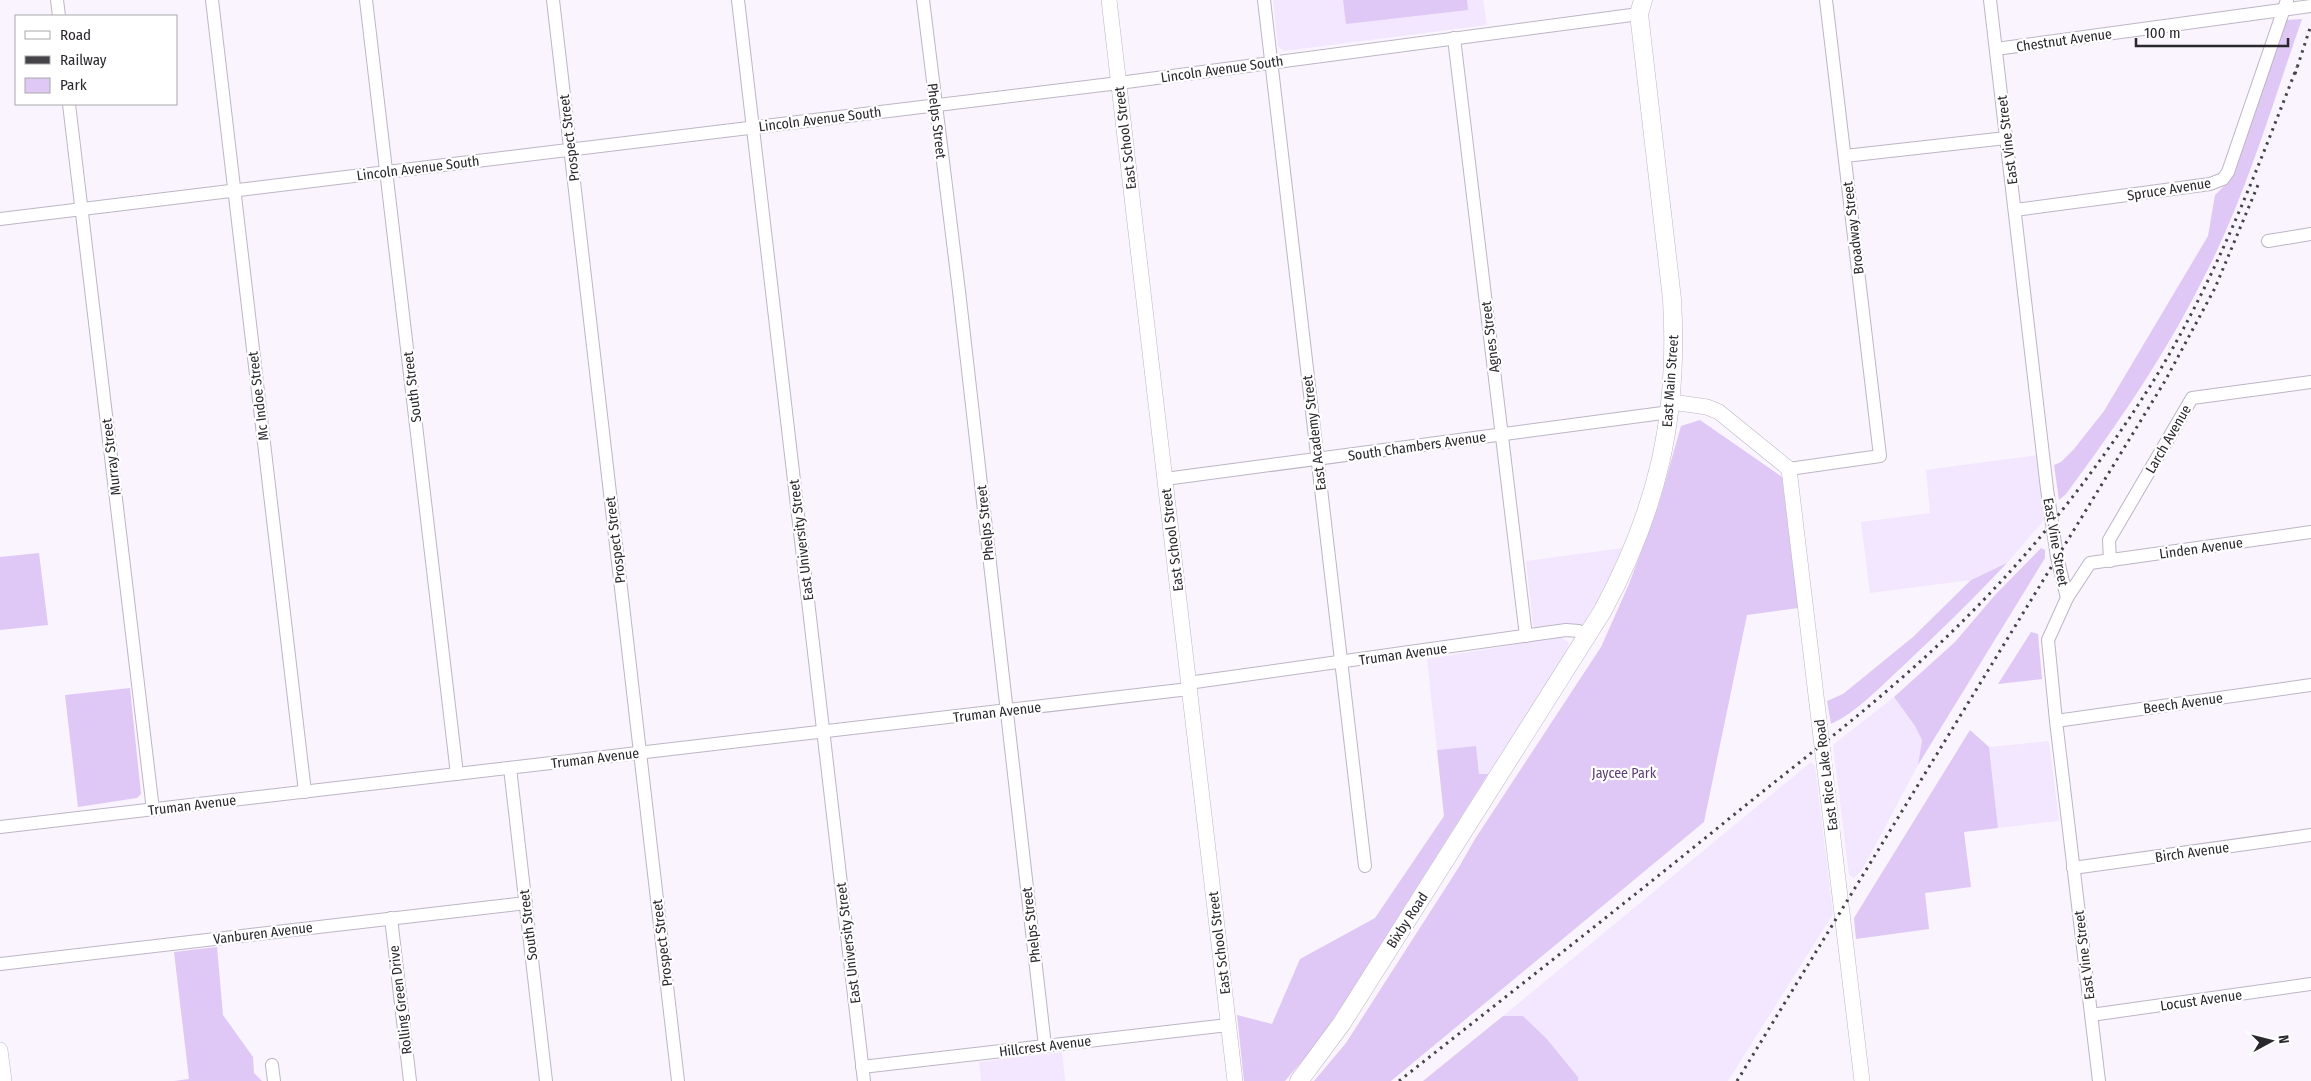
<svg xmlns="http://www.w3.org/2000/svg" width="2311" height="1081" font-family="'Fira Sans Condensed',sans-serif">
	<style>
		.built { fill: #f3e7ff }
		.green { fill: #dfc8f5 }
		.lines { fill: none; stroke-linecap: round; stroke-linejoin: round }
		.minor-casing { stroke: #bdb5c5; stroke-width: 14 }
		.tertiary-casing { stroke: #bdb5c5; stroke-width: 16 }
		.secondary-casing { stroke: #bdb5c5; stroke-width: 19 }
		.minor { stroke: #fff; stroke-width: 12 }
		.tertiary { stroke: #fff; stroke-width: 15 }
		.secondary { stroke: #fff; stroke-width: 18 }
		.rail { stroke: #454248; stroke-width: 3; stroke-dasharray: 2.5 5; stroke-linecap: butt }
		.labels { text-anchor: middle; stroke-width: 4.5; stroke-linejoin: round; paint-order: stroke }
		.street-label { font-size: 14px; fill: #2a272d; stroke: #fff }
		.park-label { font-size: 14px; fill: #5c3d75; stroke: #fff }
	</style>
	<rect width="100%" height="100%" fill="#f9f4fe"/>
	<g class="built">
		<path d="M1273,0H1483L1487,25L1284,51L1278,46Z"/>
		<path d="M2037,455L2044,520L2007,563L1971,580L1870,593L1861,522L1930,513L1926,470Z"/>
		<path d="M1623,548L1609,582L1583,624L1535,630L1533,624L1526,561Z"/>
		<path d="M1561,637L1569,643L1567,651L1488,774H1479L1476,746L1437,750L1427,659Z"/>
		<path d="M1894,697L1915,726L1922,740L1918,765L1862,870L1854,878L1849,875L1833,745Z"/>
		<path d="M2049,741L2059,821L1998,828L1989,747Z"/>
		<path d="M1811,762L1815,766L1833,914L1728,1081H1578V1077L1547,1039L1523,1016H1503Z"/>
		<path d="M1062,1052L1065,1081H981L979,1062Z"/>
	</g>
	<g class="green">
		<path d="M1343,0H1467L1468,10L1346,24Z"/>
		<path d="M2302,19C2272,105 2246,196 2204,277C2166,354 2117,425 2066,494L2059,500L2054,465L2061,462L2074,449L2104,411L2208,236L2215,195L2228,182L2286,20Z"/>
		<path d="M1700,420L1782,477L1798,608L1747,615L1704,822L1391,1081H1314L1346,1043L1459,867L1475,839L1601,647L1629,584L1658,507L1681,426Z"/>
		<path d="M2041,548L2045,550V558L1918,765L1922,740L1915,726L1894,697L1955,642L1995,595Z"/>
		<path d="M39,553L48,625L0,630V557Z"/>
		<path d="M2007,563C1973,599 1938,633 1903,666C1881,686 1857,712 1831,724L1827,701L1843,694L1913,637L1971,580Z"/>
		<path d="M2031,632L2038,634L2042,679L1998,684Z"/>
		<path d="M130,688L141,794L137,798L78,807L65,695Z"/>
		<path d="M1970,730L1989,747L1998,828L1964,832L1971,887L1925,893L1929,929L1856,939L1854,918Z"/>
		<path d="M1476,746L1479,774H1488L1342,1006L1313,1048L1285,1081H1244L1237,1015L1272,1024L1300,959L1375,918L1444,816L1437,750Z"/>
		<path d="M217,947L223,1015L253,1057L254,1073L262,1081H174L189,1079L174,952Z"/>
		<path d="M1503,1016H1523L1547,1039L1578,1077V1081H1423Z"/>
	</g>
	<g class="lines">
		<defs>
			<g id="minor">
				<path d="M57,0L59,16"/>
				<path d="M212,0L305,792"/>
				<path d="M366,0L457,774"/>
				<path d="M553,0L678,1081"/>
				<path d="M738,0L864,1081"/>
				<path d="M923,0L959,291L1045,1046"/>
				<path d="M1264,0L1365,866"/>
				<path d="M1990,0L2047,489L2057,557L2067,598L2048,640L2056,721L2099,1081"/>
				<path d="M1454,38L1526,636"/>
				<path d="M1996,49L2311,6"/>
				<path d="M69,104L153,810"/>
				<path d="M1845,156L2006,138"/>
				<path d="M2015,210L2210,184L2223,179L2228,172L2287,0"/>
				<path d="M0,219L1119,83L1639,14"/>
				<path d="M2268,241L2311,234"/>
				<path d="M1789,469L1880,456L1826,0"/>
				<path d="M1165,479L1670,412"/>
				<path d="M2110,561L2109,540L2192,398L2311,382"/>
				<path d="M2067,598L2090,563L2311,532"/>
				<path d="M1188,683L1566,630L1579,631L1587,635"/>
				<path d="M2056,721L2311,685"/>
				<path d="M510,768L546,1081"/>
				<path d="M0,827L1189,689"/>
				<path d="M2073,868L2311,835"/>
				<path d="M391,918L410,1081"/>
				<path d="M0,964L526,903"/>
				<path d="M2091,1015L2311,984"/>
				<path d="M272,1065L274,1081"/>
				<path d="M862,1067L1228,1025"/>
			</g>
			<g id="tertiary">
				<path d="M1109,0L1235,1081"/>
				<path d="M1672,402L1707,407L1719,412L1789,469L1862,1081"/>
				<path d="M0,1050L4,1081"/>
			</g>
			<path id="secondary" d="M1299,1081L1342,1023L1602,612C1658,509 1679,416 1672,299L1639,14L1643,0"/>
		</defs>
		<use href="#minor" class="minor-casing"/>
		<use href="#tertiary" class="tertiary-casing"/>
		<use href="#secondary" class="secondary-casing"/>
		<use href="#minor" class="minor"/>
		<use href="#tertiary" class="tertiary"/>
		<use href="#secondary" class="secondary"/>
		<g class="rail">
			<path d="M2295,74L2311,25"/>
			<path d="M1399,1081C1513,991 1628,901 1741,809C1793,767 1847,726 1897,682C1990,602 2071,508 2138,405C2207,301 2252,183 2297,67"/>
			<path d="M1737,1081L2165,381L2215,288L2258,185"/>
		</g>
	</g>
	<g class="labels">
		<g class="street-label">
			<text transform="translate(2064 40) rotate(-8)" y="5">Chestnut Avenue</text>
			<text transform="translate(1222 69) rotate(-8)" y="5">Lincoln Avenue South</text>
			<text transform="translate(820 119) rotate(-7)" y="5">Lincoln Avenue South</text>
			<text transform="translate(937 121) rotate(83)" y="5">Phelps Street</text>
			<text transform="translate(569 138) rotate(-97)" y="5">Prospect Street</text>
			<text transform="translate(1125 138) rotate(-97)" y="5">East School Street</text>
			<text transform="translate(2007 140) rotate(-97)" y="5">East Vine Street</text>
			<text transform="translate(418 168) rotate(-7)" y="5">Lincoln Avenue South</text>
			<text transform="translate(2169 189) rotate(-9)" y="5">Spruce Avenue</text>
			<text transform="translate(1853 228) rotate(-97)" y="5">Broadway Street</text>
			<text transform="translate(1490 337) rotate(-97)" y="5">Agnes Street</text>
			<text transform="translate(1670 381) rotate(-86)" y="5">East Main Street</text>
			<text transform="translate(412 387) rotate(-97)" y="5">South Street</text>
			<text transform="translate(258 396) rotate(-97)" y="5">Mc Indoe Street</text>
			<text transform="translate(1314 433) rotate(-97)" y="5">East Academy Street</text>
			<text transform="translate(2168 439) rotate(-60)" y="5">Larch Avenue</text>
			<text transform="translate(1417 446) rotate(-8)" y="5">South Chambers Avenue</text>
			<text transform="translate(111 457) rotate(-97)" y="5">Murray Street</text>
			<text transform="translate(985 523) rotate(-96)" y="5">Phelps Street</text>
			<text transform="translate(615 540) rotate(-97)" y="5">Prospect Street</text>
			<text transform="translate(801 540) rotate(-97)" y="5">East University Street</text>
			<text transform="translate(1172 540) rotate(-97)" y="5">East School Street</text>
			<text transform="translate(2056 542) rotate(80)" y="5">East Vine Street</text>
			<text transform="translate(2201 548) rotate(-8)" y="5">Linden Avenue</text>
			<text transform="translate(1403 654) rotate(-8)" y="5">Truman Avenue</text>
			<text transform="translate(2183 703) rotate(-8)" y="5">Beech Avenue</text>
			<text transform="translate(997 712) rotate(-7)" y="5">Truman Avenue</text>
			<text transform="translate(595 758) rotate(-7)" y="5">Truman Avenue</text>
			<text transform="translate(1826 775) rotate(-97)" y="5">East Rice Lake Road</text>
			<text transform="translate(192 805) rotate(-7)" y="5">Truman Avenue</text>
			<text transform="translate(2192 852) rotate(-8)" y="5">Birch Avenue</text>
			<text transform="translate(1407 920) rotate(-57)" y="5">Bixby Road</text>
			<text transform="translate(528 925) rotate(-97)" y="5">South Street</text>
			<text transform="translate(1031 925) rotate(-97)" y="5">Phelps Street</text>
			<text transform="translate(263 933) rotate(-7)" y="5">Vanburen Avenue</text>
			<text transform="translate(662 943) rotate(-97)" y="5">Prospect Street</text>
			<text transform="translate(848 943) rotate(-97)" y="5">East University Street</text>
			<text transform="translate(1219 943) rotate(-97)" y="5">East School Street</text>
			<text transform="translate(2084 955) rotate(-97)" y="5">East Vine Street</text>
			<text transform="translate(400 1000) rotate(-97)" y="5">Rolling Green Drive</text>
			<text transform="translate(2201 1000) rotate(-8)" y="5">Locust Avenue</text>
			<text transform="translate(1045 1046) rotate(-7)" y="5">Hillcrest Avenue</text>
		</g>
		<g class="park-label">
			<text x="1624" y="778">Jaycee Park</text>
		</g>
	</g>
	<rect x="15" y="15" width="162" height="90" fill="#ffffff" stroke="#aaa9ab"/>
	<rect x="25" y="31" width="25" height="8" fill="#ffffff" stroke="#aaa9ab"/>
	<text x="60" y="40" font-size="15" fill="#2a272d">Road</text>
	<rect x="25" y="56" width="25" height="8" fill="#454248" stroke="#aaa9ab"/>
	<text x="60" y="65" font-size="15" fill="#2a272d">Railway</text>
	<rect x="25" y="78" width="25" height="15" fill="#dfc8f5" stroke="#aaa9ab"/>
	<text x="60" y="90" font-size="15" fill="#2a272d">Park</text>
	<g transform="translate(2271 1041) rotate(83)" stroke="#ffffff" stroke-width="4" paint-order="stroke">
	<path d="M0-4L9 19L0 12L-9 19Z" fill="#2a272d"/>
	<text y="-8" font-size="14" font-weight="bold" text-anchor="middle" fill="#2a272d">N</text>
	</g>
	<path d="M2136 38v8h152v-8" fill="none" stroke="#2a272d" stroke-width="2.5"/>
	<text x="2144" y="38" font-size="15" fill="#2a272d" stroke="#ffffff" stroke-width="4" paint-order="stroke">100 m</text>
</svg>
